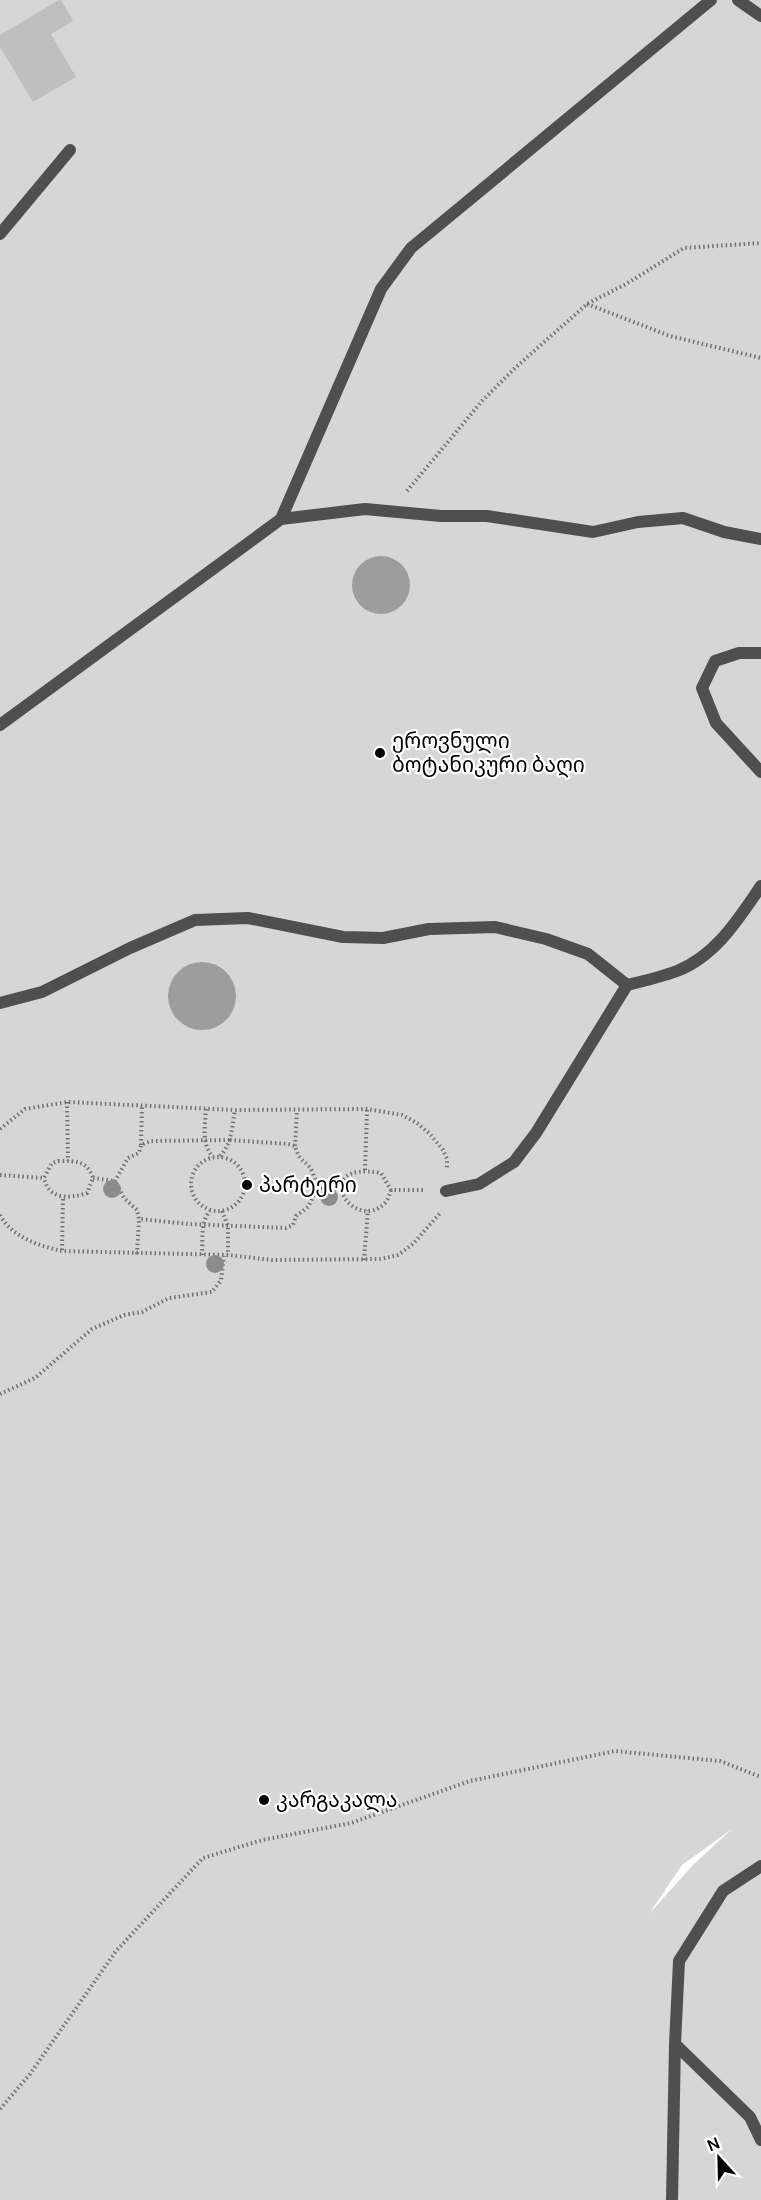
<svg xmlns="http://www.w3.org/2000/svg" width="761" height="2200" font-family="Manrope,'Noto Sans Georgian',sans-serif">
	<style>
		.green { fill: #d6d6d6; fill-rule: evenodd }
		.water { fill: #9d9d9d }
		.building { fill: #bfbfbf }
		.lines { fill: none; stroke-linecap: round; stroke-linejoin: round }
		.path { stroke: #717171; stroke-width: 4; stroke-dasharray: 1.5 3; stroke-linecap: butt }
		.service { stroke: #4f4f4f; stroke-width: 12 }
		.tree { fill: #8c8c8c }
		.poi-dot { fill: #000; stroke: #fff; stroke-width: 2 }
		.labels { text-anchor: middle; stroke-width: 4.5; stroke-linejoin: round; paint-order: stroke }
		.poi-label { font-size: 21px; fill: #000; stroke: #fff; text-anchor: start }
	</style>
	<rect width="100%" height="100%" fill="#fff"/>
	<path class="green" d="M0,0H761V2200H0ZM732,1829L693,1865L649,1914L682,1865Z"/>
	<g class="water">
		<circle cx="381" cy="585" r="29"/>
		<circle cx="202" cy="996" r="34"/>
	</g>
	<path class="building" d="M59,0H61L73,21L51,34L76,77L33,102L0,47V35Z"/>
	<g class="lines">
		<g class="path">
			<path d="M587,304L670,336L761,358"/>
			<path d="M407,491L482,401L515,368L587,304L626,284L684,248L761,243"/>
			<path d="M67,1102L68,1161"/>
			<path d="M206,1109C205,1126 201,1143 213,1157"/>
			<path d="M0,1129L25,1109L67,1102L235,1110L367,1109L402,1115L417,1123L430,1134L443,1150L447,1159V1170"/>
			<path d="M230,1140L288,1144L295,1146C300,1164 306,1159 312,1171C315,1178 315,1183 321,1188L316,1191L308,1207L296,1216L293,1225L286,1228L189,1224L139,1219L137,1210L124,1198L115,1181L128,1158L139,1153L141,1145L151,1141Z"/>
			<path d="M141,1145L142,1105"/>
			<path d="M295,1146L297,1111"/>
			<path d="M220,1156C232,1144 232,1126 235,1110"/>
			<circle cx="218" cy="1184" r="27"/>
			<path d="M58,1161C75,1161 87,1160 93,1178L87,1193C69,1199 49,1200 44,1178L52,1163Z"/>
			<path d="M365,1170L367,1109"/>
			<path d="M0,1175L44,1178"/>
			<path d="M93,1178L115,1181"/>
			<path d="M321,1188L341,1189"/>
			<path d="M391,1190C390,1193 388,1200 385,1203C353,1235 307,1160 381,1173L391,1190H425"/>
			<path d="M222,1211L228,1226V1255"/>
			<path d="M0,1215C12,1237 39,1246 62,1251L228,1255L272,1260L381,1259L398,1255L413,1244L441,1212"/>
			<path d="M62,1250L63,1197"/>
			<path d="M137,1254L139,1219"/>
			<path d="M202,1255C203,1240 200,1222 210,1211"/>
			<path d="M364,1260L368,1210"/>
			<path d="M0,1394L35,1378L92,1329L124,1315L142,1312L169,1298L212,1292L221,1280L224,1256"/>
			<path d="M0,2109L30,2074L116,1951L203,1858L262,1840L351,1823L470,1781L615,1751L720,1761L761,1777"/>
		</g>
		<g class="service">
			<path d="M738,0L761,16"/>
			<path d="M0,234L70,150"/>
			<path d="M281,519L365,509L441,516H487L593,532L638,522L683,518L724,532L761,539"/>
			<path d="M761,653H739L715,661L702,688L716,723L761,772"/>
			<path d="M0,725L281,519L381,289L411,248L711,0"/>
			<path d="M0,1003L42,992L130,948L195,920L248,918L343,937L383,938L429,929L495,927L546,939L588,954L627,985C644,981 661,977 677,971C716,956 739,918 761,886"/>
			<path d="M446,1191L479,1184L514,1162L536,1133L627,985"/>
			<path d="M675,2044L750,2117L761,2140"/>
			<path d="M672,2200L675,2044L679,1961L723,1891L761,1866"/>
		</g>
	</g>
	<g class="tree">
		<circle cx="112" cy="1189" r="9"/>
		<circle cx="329" cy="1197" r="9"/>
		<circle cx="215" cy="1264" r="9"/>
	</g>
	<g class="poi-dot">
		<circle cx="380" cy="753" r="6"/>
		<circle cx="247" cy="1185" r="6"/>
		<circle cx="264" cy="1800" r="6"/>
	</g>
	<g class="labels">
		<g class="poi-label">
			<text x="392" y="748">ეროვნული<tspan x="392" dy="24">ბოტანიკური ბაღი</tspan></text>
			<text x="259" y="1192">პარტერი</text>
			<text x="276" y="1807">კარგაკალა</text>
		</g>
	</g>
	<g transform="translate(719 2158) rotate(338)" stroke="#ffffff" stroke-width="4.5" paint-order="stroke">
	<path d="M0-4.5L10 22L0 15L-10 22Z" fill="#000000"/>
	<text y="-9" font-size="16" font-weight="bold" text-anchor="middle" fill="#000000">N</text>
	</g>
</svg>
